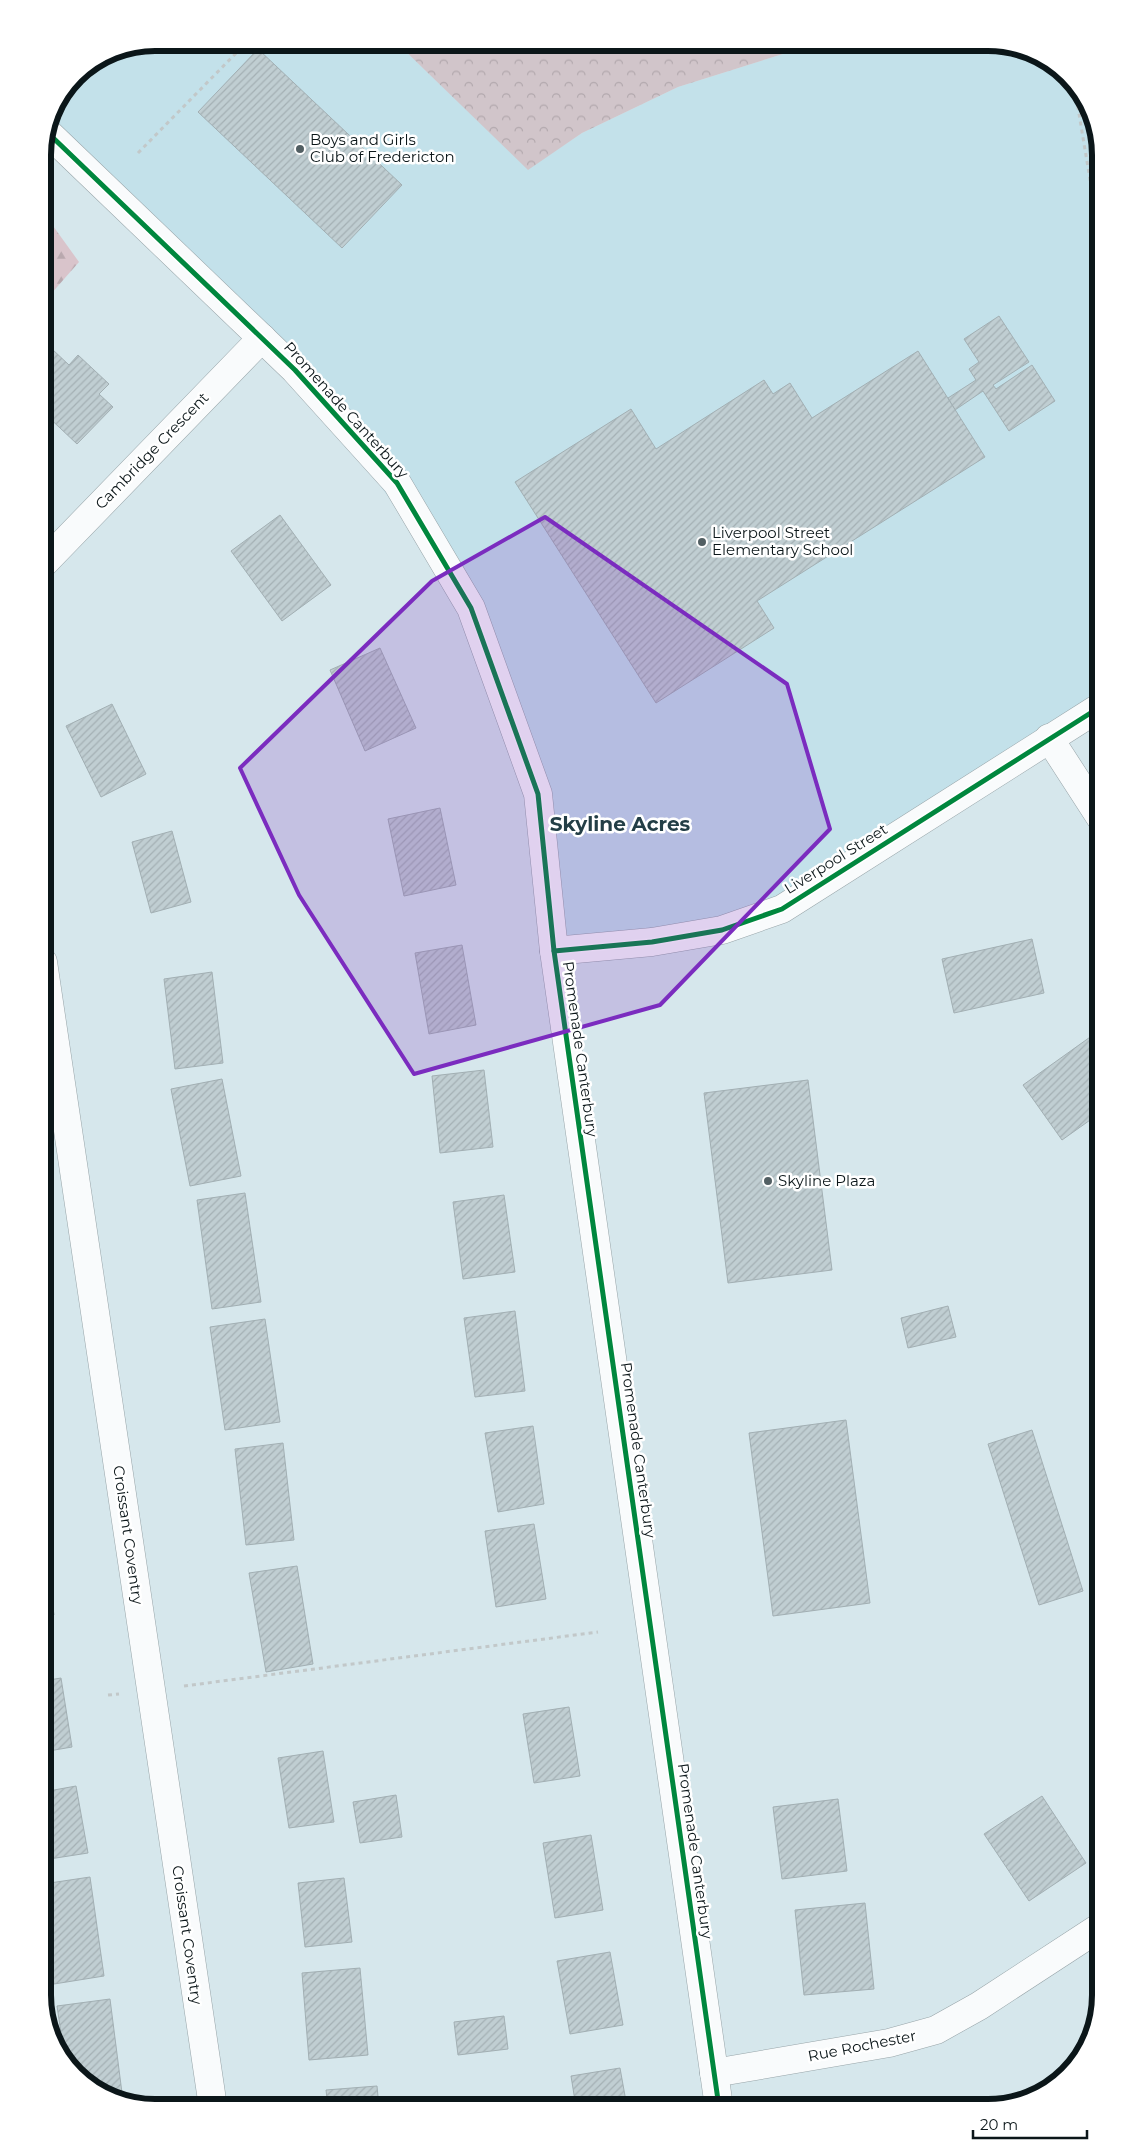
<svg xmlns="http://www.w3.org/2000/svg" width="1143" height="2150" font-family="Montserrat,sans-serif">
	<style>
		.built { fill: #c3e1ea }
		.forest { fill: url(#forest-firs) }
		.park { fill: url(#park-crowns) }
		.building { fill: url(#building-hatch); stroke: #a2afb3 }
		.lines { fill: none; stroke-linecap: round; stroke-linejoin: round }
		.minor-casing { stroke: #97a4a8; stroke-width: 29 }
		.tertiary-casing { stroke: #97a4a8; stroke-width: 29 }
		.path { stroke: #c2c8c9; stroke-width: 3; stroke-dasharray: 4 4; stroke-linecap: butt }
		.minor { stroke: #f9fbfc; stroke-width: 28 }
		.tertiary { stroke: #f9fbfc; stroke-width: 28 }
		.cycleway-casing { stroke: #fff; stroke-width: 8 }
		.cycleway { stroke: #00873e; stroke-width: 5 }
		.marked { fill: #7b2cbf; fill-opacity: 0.2; stroke: #7b2cbf; stroke-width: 4; stroke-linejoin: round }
		.poi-dot { fill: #525f63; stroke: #fff; stroke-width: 2 }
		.labels { text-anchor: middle; stroke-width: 5; stroke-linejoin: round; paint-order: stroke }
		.poi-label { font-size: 15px; fill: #0b1619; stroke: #fff; text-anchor: start }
		.street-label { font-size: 15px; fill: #0b1619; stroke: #fff }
		.district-label { font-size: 20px; font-weight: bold; fill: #233e46; stroke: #fff }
		.rim { fill: none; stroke: #0b1619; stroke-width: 6 }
	</style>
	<defs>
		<pattern id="forest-firs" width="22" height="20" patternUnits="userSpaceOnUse" patternTransform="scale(1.25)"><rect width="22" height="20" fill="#d9c4cb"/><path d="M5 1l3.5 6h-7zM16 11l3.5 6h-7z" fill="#b9a8ae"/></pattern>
		<pattern id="park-crowns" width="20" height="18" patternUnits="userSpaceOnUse" patternTransform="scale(1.25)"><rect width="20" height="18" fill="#d1c5ca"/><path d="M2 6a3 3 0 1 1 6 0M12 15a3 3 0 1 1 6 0" fill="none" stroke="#b2a8ad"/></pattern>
		<pattern id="building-hatch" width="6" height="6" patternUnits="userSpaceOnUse" patternTransform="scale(1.25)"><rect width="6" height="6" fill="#c0ced2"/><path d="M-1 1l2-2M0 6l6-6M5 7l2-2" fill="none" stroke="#a4b0b4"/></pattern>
	</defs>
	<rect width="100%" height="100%" fill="#d6e7ec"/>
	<path class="built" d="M155,43H397L528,169L582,133L678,87L818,43H995L1056,66L1092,112L1100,155V707L782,909L554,951L538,794L470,608L295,370L47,132L51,112L76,75L112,51Z"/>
	<path class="forest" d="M43,212L79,262L43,303Z"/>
	<path class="park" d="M397,43H818L678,87L582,133L528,170Z"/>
	<g class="building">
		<path d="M258,49L402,185L342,248L198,112Z"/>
		<path d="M999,316L1029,362L993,385L996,389L1032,365L1055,401L1009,431L983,391L955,410L948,398L976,380L969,369L979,362L964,339Z"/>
		<path d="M52,349L69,365L78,355L109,384L99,394L113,407L77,444L43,412V359Z"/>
		<path d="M918,351L985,457L757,601L774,628L656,703L515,482L631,409L656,449L764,380L773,394L790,383L812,418Z"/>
		<path d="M280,515L331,585L282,621L231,551Z"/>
		<path d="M380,648L416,728L365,751L330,670Z"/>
		<path d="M112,704L146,774L101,797L66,726Z"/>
		<path d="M440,808L456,885L404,896L388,819Z"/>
		<path d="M172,831L191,902L151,913L132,842Z"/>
		<path d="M1032,939L1044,993L954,1013L942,959Z"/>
		<path d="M462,945L476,1025L429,1034L415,953Z"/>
		<path d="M212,972L223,1063L175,1069L164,979Z"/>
		<path d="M1100,1030V1113L1062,1140L1023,1085Z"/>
		<path d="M484,1070L493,1147L440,1153L432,1076Z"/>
		<path d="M222,1079L241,1176L190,1186L171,1089Z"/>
		<path d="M808,1080L832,1270L728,1283L704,1093Z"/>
		<path d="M245,1193L261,1302L212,1309L197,1200Z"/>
		<path d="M504,1195L515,1272L463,1279L453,1202Z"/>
		<path d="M948,1306L956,1337L908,1348L901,1318Z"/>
		<path d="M515,1311L525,1391L475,1397L464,1318Z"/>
		<path d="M265,1319L280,1422L225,1430L210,1327Z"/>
		<path d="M846,1420L870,1603L773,1616L749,1433Z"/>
		<path d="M533,1426L544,1504L498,1512L485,1433Z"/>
		<path d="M1032,1430L1083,1591L1039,1605L988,1444Z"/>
		<path d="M283,1443L294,1540L246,1545L235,1449Z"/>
		<path d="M534,1524L546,1599L496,1607L485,1531Z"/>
		<path d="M43,1538L54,1615L43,1617Z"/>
		<path d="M297,1566L313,1664L266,1672L249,1573Z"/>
		<path d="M61,1678L72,1747L43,1752V1681Z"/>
		<path d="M569,1707L580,1776L534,1783L523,1714Z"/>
		<path d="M323,1751L334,1822L289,1828L278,1758Z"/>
		<path d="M76,1786L88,1853L43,1860V1792Z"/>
		<path d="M396,1795L402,1837L360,1843L353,1802Z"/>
		<path d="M1042,1796L1086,1863L1029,1901L984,1834Z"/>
		<path d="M838,1799L847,1871L782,1879L773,1807Z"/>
		<path d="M1100,1799V1815L1093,1804Z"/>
		<path d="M591,1835L603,1910L555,1918L543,1843Z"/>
		<path d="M90,1877L104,1976L54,1984L46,1927L43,1928V1884Z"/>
		<path d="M344,1878L352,1942L305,1947L298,1883Z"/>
		<path d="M865,1903L874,1989L804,1995L795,1910Z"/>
		<path d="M610,1952L623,2025L570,2034L557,1961Z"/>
		<path d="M360,1968L368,2055L309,2060L302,1973Z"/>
		<path d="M110,1999L122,2093L111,2095L92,2088L64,2053L57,2006Z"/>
		<path d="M504,2016L508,2049L458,2055L454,2022Z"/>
		<path d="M620,2068L627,2107H576L571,2076Z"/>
		<path d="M377,2086L379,2107H328L326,2090Z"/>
	</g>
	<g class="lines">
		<defs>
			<g id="minor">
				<path d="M43,564L262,338"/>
				<path d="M1049,738L1100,817"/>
				<path d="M43,962L213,2107"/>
				<path d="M714,2073L889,2043L936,2030L979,2006L1100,1927"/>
			</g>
			<g id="tertiary">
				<path d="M47,132L295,370L397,483L471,608L538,794L554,951L719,2107"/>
				<path d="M554,951L652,942L722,930L782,909L1100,707"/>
			</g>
		</defs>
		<use href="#minor" class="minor-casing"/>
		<use href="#tertiary" class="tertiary-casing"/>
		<g class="path">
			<path d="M1075,90L1100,239"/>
			<path d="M138,153L246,43"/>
			<path d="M184,1686L598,1632"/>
			<path d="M108,1695L119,1694"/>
		</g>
		<use href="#minor" class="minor"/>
		<use href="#tertiary" class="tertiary"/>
		<defs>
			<g id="cycleway">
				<path d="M47,132L295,370L397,483L471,608L538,794L554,951L719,2107"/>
				<path d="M554,951L652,942L722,930L782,909L1100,707"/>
			</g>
		</defs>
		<use href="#cycleway" class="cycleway-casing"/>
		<use href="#cycleway" class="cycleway"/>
	</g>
	<path class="marked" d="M545,517L787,684L830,829L660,1005L414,1074L299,895L240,768L432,581Z"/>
	<g class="poi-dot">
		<circle cx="300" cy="149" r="5"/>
		<circle cx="702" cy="542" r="5"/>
		<circle cx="768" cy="1181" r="5"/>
	</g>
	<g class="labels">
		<g class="poi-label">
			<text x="310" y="145">Boys and Girls<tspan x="310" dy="17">Club of Fredericton</tspan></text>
			<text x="712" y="538">Liverpool Street<tspan x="712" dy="17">Elementary School</tspan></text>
			<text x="778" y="1186">Skyline Plaza</text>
		</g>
		<g class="street-label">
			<text transform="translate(346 410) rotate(48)" y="5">Promenade Canterbury</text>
			<text transform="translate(152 451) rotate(-46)" y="5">Cambridge Crescent</text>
			<text transform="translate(836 859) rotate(-32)" y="5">Liverpool Street</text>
			<text transform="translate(580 1049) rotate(82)" y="5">Promenade Canterbury</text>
			<text transform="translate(638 1450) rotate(82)" y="5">Promenade Canterbury</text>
			<text transform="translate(128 1535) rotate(82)" y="5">Croissant Coventry</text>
			<text transform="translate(695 1851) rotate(82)" y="5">Promenade Canterbury</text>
			<text transform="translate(187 1935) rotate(82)" y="5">Croissant Coventry</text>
			<text transform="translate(862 2046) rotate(-11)" y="5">Rue Rochester</text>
		</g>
		<g class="district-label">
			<text x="620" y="831">Skyline Acres</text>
		</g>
	</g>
	<path d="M0 0H1143V2150H0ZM155 51H988A104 104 0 0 1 1092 155V1995A104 104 0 0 1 988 2099H155A104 104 0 0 1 51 1995V155A104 104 0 0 1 155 51Z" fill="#fff" fill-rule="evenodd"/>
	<path class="rim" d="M155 51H988A104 104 0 0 1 1092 155V1995A104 104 0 0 1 988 2099H155A104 104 0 0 1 51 1995V155A104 104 0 0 1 155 51Z"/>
	<path d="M973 2130v8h114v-8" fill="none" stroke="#0b1619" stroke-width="2.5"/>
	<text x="980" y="2130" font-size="15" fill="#0b1619" stroke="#ffffff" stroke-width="4" paint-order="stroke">20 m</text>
</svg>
